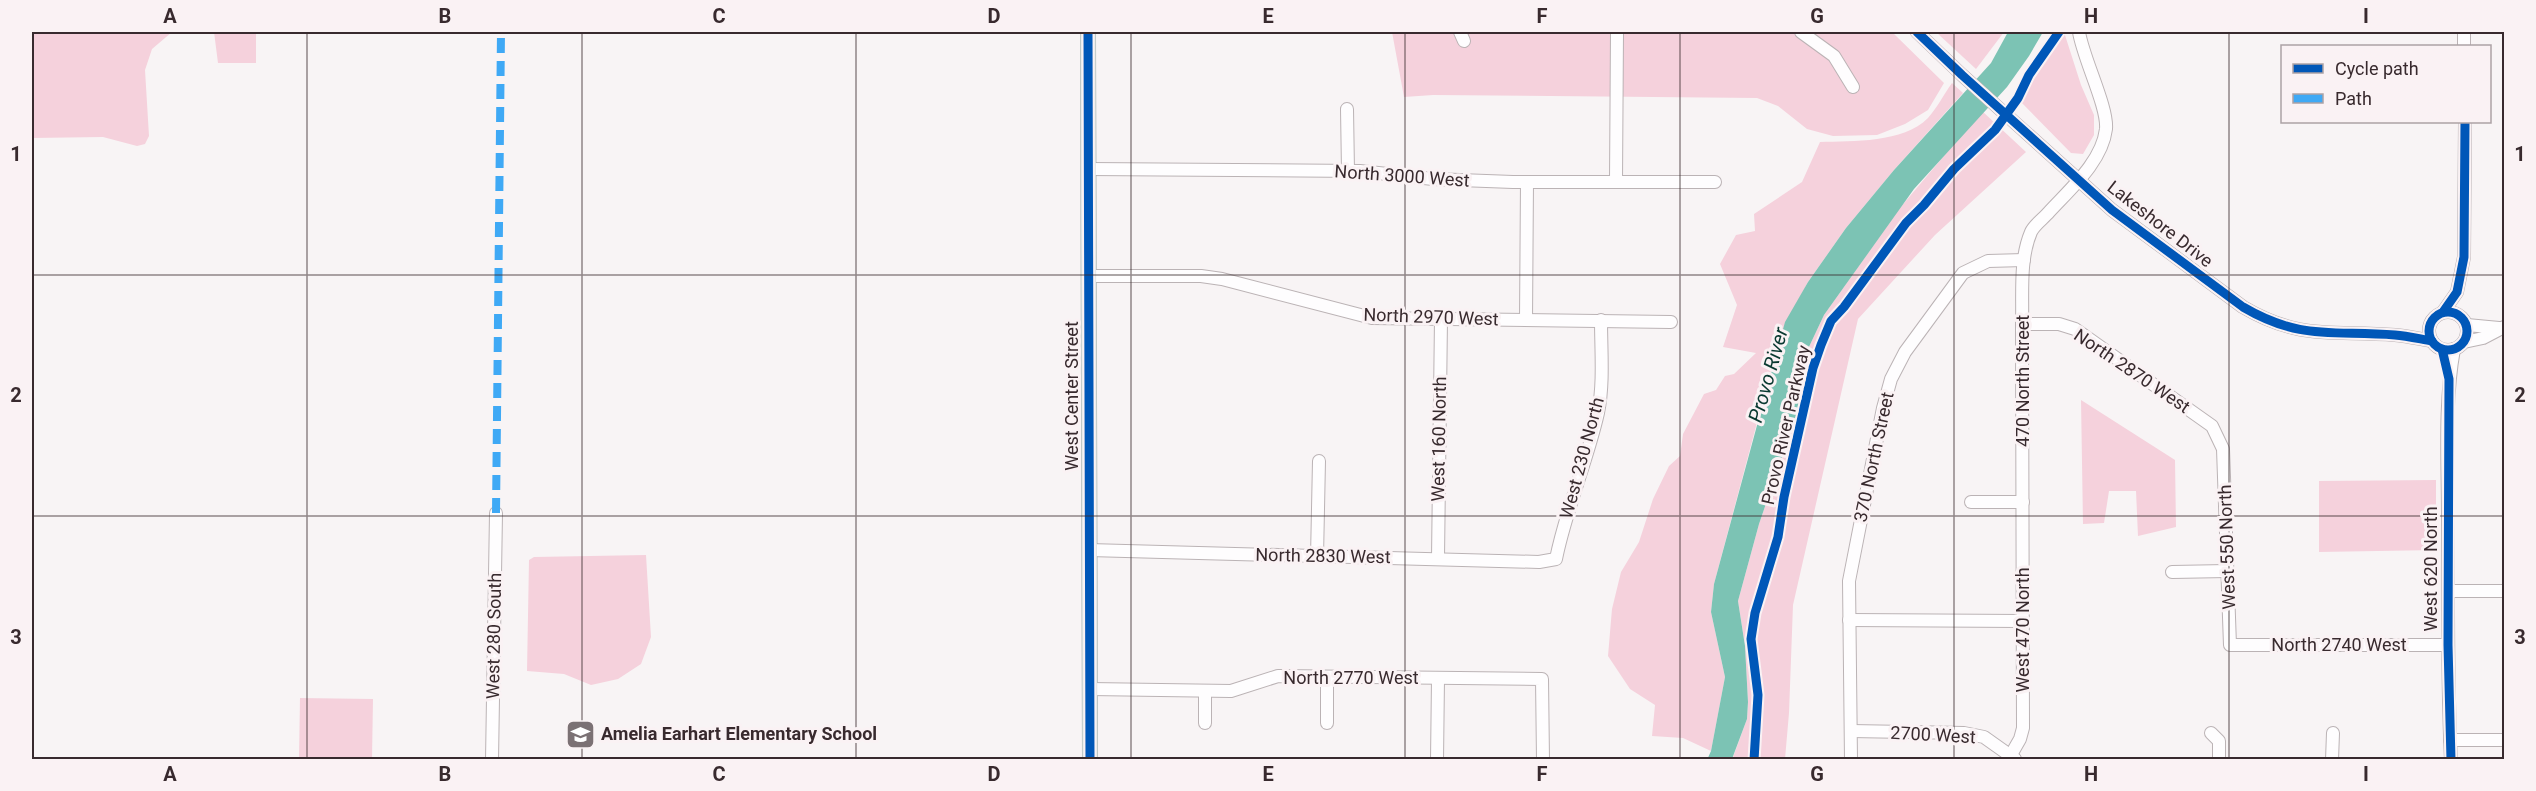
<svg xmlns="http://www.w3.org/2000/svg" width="2536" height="791" font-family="Roboto,sans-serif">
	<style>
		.green { fill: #f5d1dc }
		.water { fill: #7cc3b4 }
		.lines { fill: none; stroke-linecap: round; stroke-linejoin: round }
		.minor-casing { stroke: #bbb3b5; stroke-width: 14 }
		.major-casing { stroke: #a1aba9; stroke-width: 16 }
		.minor { stroke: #fefdfe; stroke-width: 12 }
		.major { stroke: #e0e7e6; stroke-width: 15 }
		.quiet { stroke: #3fa9f5; stroke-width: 8; stroke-dasharray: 15 8; stroke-linecap: butt }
		.cycleway-casing { stroke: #faf2f4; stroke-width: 13 }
		.cycleway { stroke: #0057b8; stroke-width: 9 }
		.grid { fill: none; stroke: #382a2e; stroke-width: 1.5; stroke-opacity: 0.55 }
		.labels { text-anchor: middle; stroke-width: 6; stroke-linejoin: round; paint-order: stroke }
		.street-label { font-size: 18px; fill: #382a2e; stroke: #faf2f4 }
		.poi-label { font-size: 18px; font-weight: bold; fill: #382a2e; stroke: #faf2f4; text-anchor: start }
		.water-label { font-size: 20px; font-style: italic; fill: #093930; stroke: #faf2f4 }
		.neatline { fill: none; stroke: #382a2e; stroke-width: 2 }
		.grid-label { font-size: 20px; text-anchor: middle; font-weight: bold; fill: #382a2e }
	</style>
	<rect width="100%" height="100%" fill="#f8f4f5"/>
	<g class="green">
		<path d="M32,32H172L152,49L145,70L149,136L145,144L137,146L103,137L32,138Z"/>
		<path d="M185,32H256V63H218L214,32Z"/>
		<path d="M1392,32H1892L1944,83L1928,110L1905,124L1877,135L1833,136L1807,129L1778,106L1757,98L1433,95L1404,97Z"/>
		<path d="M1936,32H2004L1976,69Z"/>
		<path d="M2064,32L2081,85L2094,115V135L2083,154L2071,153L2020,101Z"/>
		<path d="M1952,83L1963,93L1894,170L1846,228L1808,282L1798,301L1774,359L1714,584L1711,612L1725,677L1711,751L1683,738L1652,736L1655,705L1630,689L1608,656L1612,609L1621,572L1639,542L1653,499L1669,466L1680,456L1683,434L1704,394L1716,390L1725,376L1734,374L1756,353L1723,347L1737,305L1720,264L1736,235L1755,231L1754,214L1802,182L1820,142C1853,141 1903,143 1928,118C1937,108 1944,94 1952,83Z"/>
		<path d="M1982,111L2026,152L1935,235L1858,319L1793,605L1789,713L1785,759L1732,760L1747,719L1748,702L1745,646L1738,601L1759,524L1796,416L1808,349L1824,315L1899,209Z"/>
		<path d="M2081,400L2175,460L2176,527L2138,536L2136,491H2109L2104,523L2083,524Z"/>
		<path d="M2436,480V550L2319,552V481Z"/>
		<path d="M646,555L651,637L641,664L618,679L591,685L564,674L527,671L529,560L534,557Z"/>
		<path d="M300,698L373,699L372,759H299Z"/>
	</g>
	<path class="water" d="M2008,32H2043L2029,56L2007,87L1914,189L1824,315L1808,349L1796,416L1759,524L1738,601L1745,646L1748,702L1747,719L1732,759L1707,760L1711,751L1725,677L1711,612L1714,584L1785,322L1808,282L1846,228L1894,170L1991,63Z"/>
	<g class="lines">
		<defs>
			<g id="minor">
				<path d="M1460,32L1464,41"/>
				<path d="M1801,32L1834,56L1853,87"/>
				<path d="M1917,32L1962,75L2112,210L2243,307C2301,341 2333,330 2395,335C2407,336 2420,339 2432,341"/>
				<path d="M2464,32V46"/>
				<path d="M1347,109L1348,171"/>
				<path d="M1088,169L1360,171L1433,179L1513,182H1715"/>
				<path d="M1616,180L1617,32"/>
				<path d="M1088,276H1201L1222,279L1372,318L1671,322"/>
				<circle cx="2448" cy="331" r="19"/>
				<path d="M2443,312L2457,292L2464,257L2465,122"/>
				<path d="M1526,320L1527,182"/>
				<path d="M2022,324H2059L2075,329L2212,426L2223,449L2230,645H2448"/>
				<path d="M2467,325L2499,328"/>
				<path d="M2464,342L2483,338L2504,327"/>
				<path d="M1971,502H2023"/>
				<path d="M1089,550L1539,562L1556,559C1566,509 1587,462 1598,413C1604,383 1601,351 1601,320"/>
				<path d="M1317,557L1319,461"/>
				<path d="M1438,558L1441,319"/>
				<path d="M2172,572L2227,571"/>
				<path d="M2448,591H2504"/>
				<path d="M1849,620L2023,621"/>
				<path d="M1327,677V723"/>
				<path d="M1090,689L1231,691L1278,676L1542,679L1543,760"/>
				<path d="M1205,691V723"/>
				<path d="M1851,731L1964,733L1984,737L2015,759"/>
				<path d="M2211,733L2219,741V760"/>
				<path d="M2450,740H2504"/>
				<path d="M492,760L496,513"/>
				<path d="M1437,760L1438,679"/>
				<path d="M1851,760L1849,581L1883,408L1891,379L1905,352L1963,273L1988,261L2024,260"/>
				<path d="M2008,760L2020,739L2023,728L2022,324C2023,295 2019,260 2031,232C2034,225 2044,218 2049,212C2070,189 2102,162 2106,129C2108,107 2083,58 2079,32"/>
				<path d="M2332,760L2333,733"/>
				<path d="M2451,760C2447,679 2448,598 2448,518C2448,462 2444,404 2454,349"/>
			</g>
			<path id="major" d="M1088,32L1090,760"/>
		</defs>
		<use href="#minor" class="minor-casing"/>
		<use href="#major" class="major-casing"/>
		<use href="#minor" class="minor"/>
		<use href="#major" class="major"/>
		<path class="quiet" d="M496,513L501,32"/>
		<defs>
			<g id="cycleway">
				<path d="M1088,32L1090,760"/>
				<path d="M1917,32L1962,75L2112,210L2243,307C2301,341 2333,330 2395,335C2407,336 2420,339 2432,341"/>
				<circle cx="2448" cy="331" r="19"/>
				<path d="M2443,312L2457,292L2464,257L2465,122"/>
				<path d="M2442,349L2449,379L2448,645L2451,760"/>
				<path d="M1754,760L1758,695L1751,639L1755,613L1778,537L1784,497L1813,368L1821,345L1831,321L1844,307L1906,223L1924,205L1954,169L1995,130L2018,98L2029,75L2059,32"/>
			</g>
		</defs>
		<use href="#cycleway" class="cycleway-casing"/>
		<use href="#cycleway" class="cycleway"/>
	</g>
	<path class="grid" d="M307,32V760M582,32V760M856,32V760M1131,32V760M1405,32V760M1680,32V760M1954,32V760M2229,32V760M32,275H2504M32,516H2504"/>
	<defs>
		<symbol id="school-square" viewBox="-11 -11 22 22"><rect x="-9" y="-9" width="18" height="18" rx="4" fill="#7b7174" stroke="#faf2f4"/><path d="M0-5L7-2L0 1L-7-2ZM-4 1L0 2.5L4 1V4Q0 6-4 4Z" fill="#fff"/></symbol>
	</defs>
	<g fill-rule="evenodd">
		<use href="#school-square" x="564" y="718" width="33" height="33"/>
	</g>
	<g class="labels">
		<g class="street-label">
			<text transform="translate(1402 176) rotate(4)" y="6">North 3000 West</text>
			<text transform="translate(2160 224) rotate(38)" y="6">Lakeshore Drive</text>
			<text transform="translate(1431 317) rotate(2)" y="6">North 2970 West</text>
			<text transform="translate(2132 371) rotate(34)" y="6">North 2870 West</text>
			<text transform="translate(2023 381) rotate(-90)" y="6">470 North Street</text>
			<text transform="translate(1072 396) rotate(-90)" y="6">West Center Street</text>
			<text transform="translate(1786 425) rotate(-77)" y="6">Provo River Parkway</text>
			<text transform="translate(1439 439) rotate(-89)" y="6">West 160 North</text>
			<text transform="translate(1874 457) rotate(-78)" y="6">370 North Street</text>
			<text transform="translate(1582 458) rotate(-75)" y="6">West 230 North</text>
			<text transform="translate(2227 547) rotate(-92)" y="6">West 550 North</text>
			<text transform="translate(1323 556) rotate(1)" y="6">North 2830 West</text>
			<text transform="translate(2431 569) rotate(-90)" y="6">West 620 North</text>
			<text transform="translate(2023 630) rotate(-90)" y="6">West 470 North</text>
			<text transform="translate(494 636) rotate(-89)" y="6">West 280 South</text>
			<text x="2339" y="651">North 2740 West</text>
			<text x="1351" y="684">North 2770 West</text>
			<text transform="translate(1933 735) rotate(3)" y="6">2700 West</text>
		</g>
		<g class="poi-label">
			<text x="601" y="740">Amelia Earhart Elementary School</text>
		</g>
		<g class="water-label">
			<text transform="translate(1768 375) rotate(-74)" y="7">Provo River</text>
		</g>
	</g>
	<rect width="2536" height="791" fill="none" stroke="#faf2f4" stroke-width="66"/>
	<rect x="2281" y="45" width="210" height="78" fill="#faf2f4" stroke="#aca2a5" stroke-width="1.5"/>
	<rect x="2293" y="64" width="30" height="9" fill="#0057b8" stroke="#aca2a5" stroke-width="1.5"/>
	<text x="2335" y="75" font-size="18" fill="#382a2e">Cycle path</text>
	<rect x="2293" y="94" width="30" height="9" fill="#3fa9f5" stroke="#aca2a5" stroke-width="1.5"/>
	<text x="2335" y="105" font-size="18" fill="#382a2e">Path</text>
	<rect x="33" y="33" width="2470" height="725" class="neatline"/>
	<g class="grid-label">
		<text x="170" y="23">A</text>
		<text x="445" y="23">B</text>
		<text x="719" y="23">C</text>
		<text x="994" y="23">D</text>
		<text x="1268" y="23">E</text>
		<text x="1542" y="23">F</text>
		<text x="1817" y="23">G</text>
		<text x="2091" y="23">H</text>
		<text x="2366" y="23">I</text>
		<text x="16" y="161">1</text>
		<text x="2520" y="161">1</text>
		<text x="16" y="402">2</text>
		<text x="2520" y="402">2</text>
		<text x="16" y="644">3</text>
		<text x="2520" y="644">3</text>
		<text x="170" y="781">A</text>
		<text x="445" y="781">B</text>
		<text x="719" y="781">C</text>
		<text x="994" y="781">D</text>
		<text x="1268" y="781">E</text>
		<text x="1542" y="781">F</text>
		<text x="1817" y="781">G</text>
		<text x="2091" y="781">H</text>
		<text x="2366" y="781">I</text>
	</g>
</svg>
